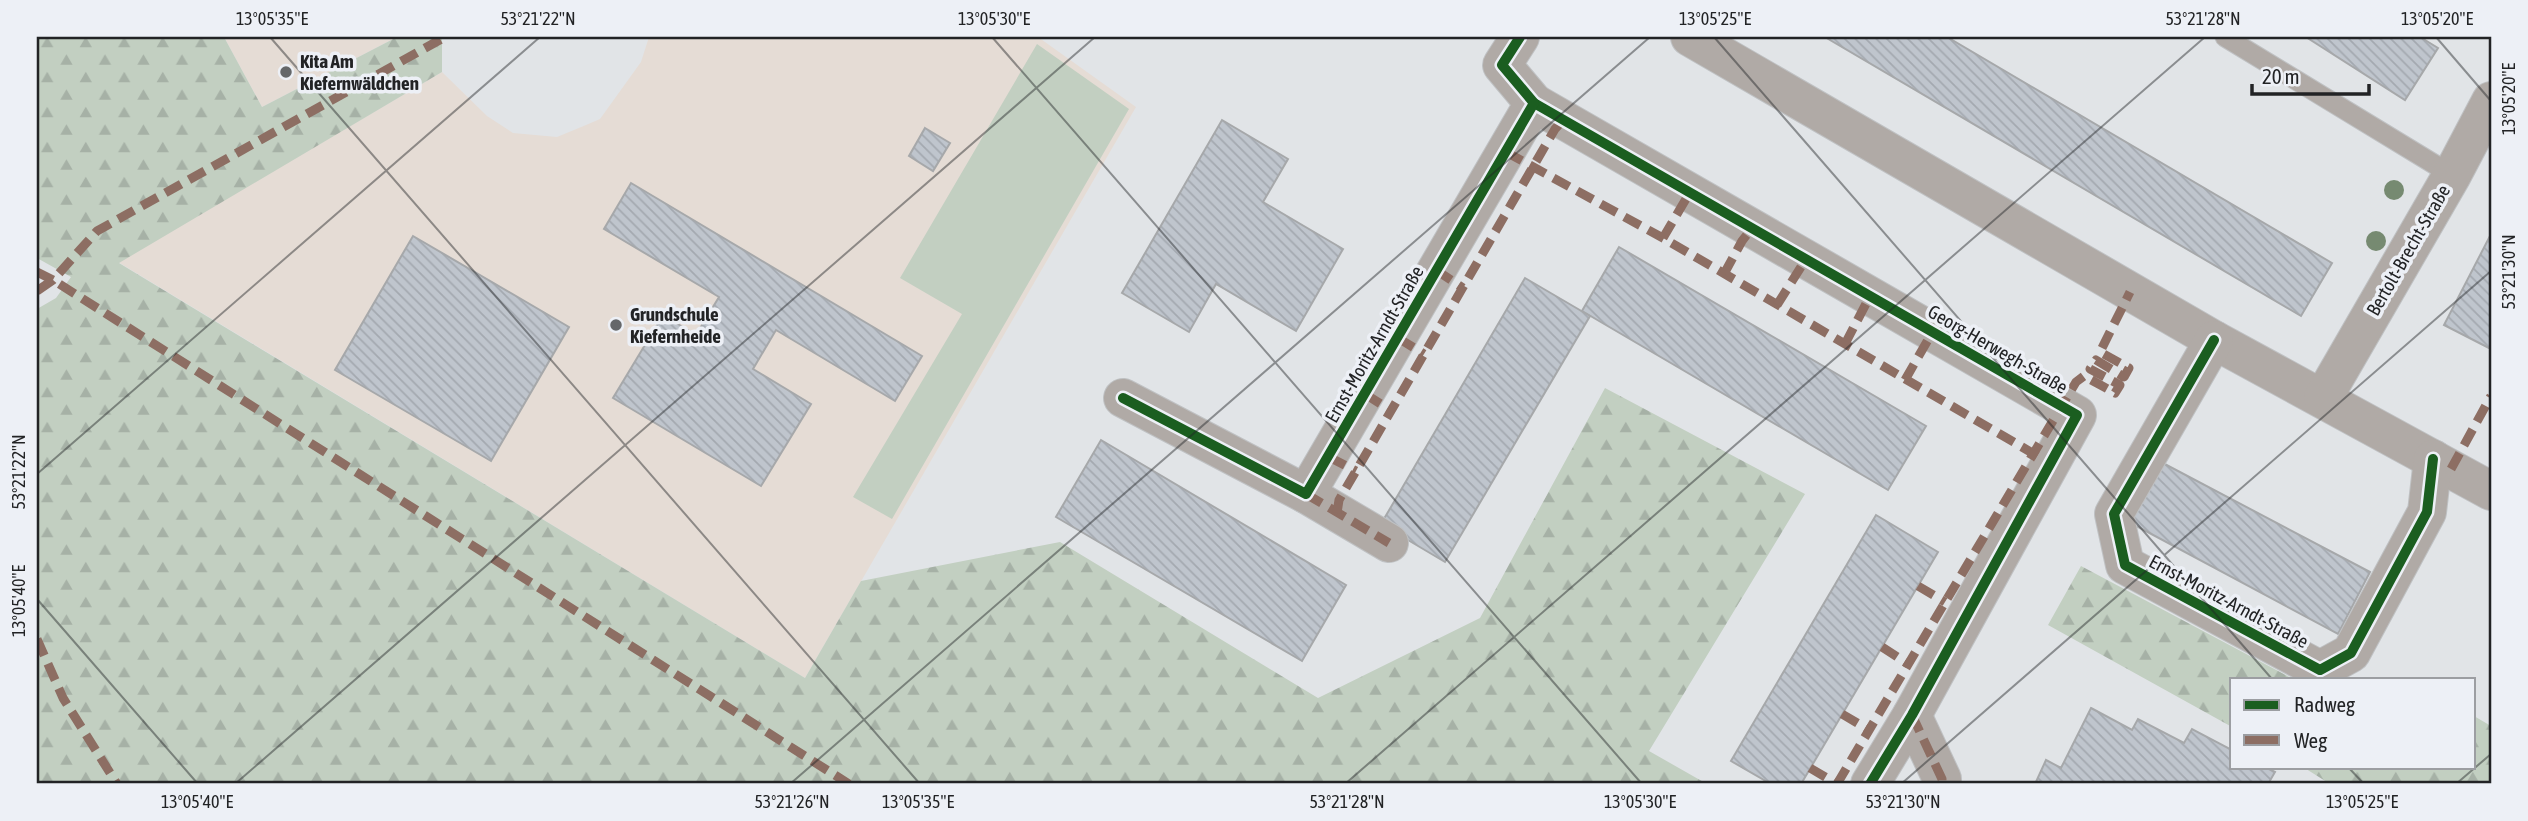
<svg xmlns="http://www.w3.org/2000/svg" width="2528" height="821" font-family="'Asap Condensed',sans-serif">
	<style>
		.education { fill: #e5dcd5 }
		.forest { fill: url(#forest-firs) }
		.green { fill: #c2cfc1 }
		.building { fill: url(#building-back-hatch); stroke: #a6a8aa; stroke-width: 2 }
		.lines { fill: none; stroke-linecap: round; stroke-linejoin: round }
		.lane-casing { stroke: #bfc1c3; stroke-width: 21 }
		.street-casing { stroke: #bfc1c3; stroke-width: 40 }
		.lane { stroke: #b0aaa6; stroke-width: 19 }
		.street { stroke: #b0aaa6; stroke-width: 38 }
		.quiet { stroke: #8d6e63; stroke-width: 9; stroke-dasharray: 18 9; stroke-linecap: butt }
		.cycleway-casing { stroke: #edf0f6; stroke-width: 15 }
		.cycleway { stroke: #1b5e20; stroke-width: 10 }
		.tree { fill: #768a71 }
		.ticks { fill: none; stroke: #222325; stroke-width: 2; stroke-opacity: 0.45 }
		.poi-dot { fill: #656769; stroke: #edf0f6; stroke-width: 2.5 }
		.labels { text-anchor: middle; stroke-width: 7; stroke-linejoin: round; paint-order: stroke }
		.poi-label { font-size: 19px; font-weight: bold; fill: #222325; stroke: #edf0f6; text-anchor: start }
		.street-label { font-size: 19px; fill: #222325; stroke: #edf0f6 }
		.neatline { fill: none; stroke: #222325; stroke-width: 2.5 }
		.ticks-label { font-size: 18px; text-anchor: middle; fill: #222325 }
	</style>
	<defs>
		<pattern id="forest-firs" width="22" height="20" patternUnits="userSpaceOnUse" patternTransform="scale(1.75)"><rect width="22" height="20" fill="#c2cfc1"/><path d="M5 1l3.5 6h-7zM16 11l3.5 6h-7z" fill="#a6b1a6"/></pattern>
		<pattern id="building-back-hatch" width="6" height="6" patternUnits="userSpaceOnUse" patternTransform="scale(1.75)"><rect width="6" height="6" fill="#bfc5cd"/><path d="M-1 5l2 2M0 0l6 6M5-1l2 2" fill="none" stroke="#a4a9b0"/></pattern>
	</defs>
	<rect width="100%" height="100%" fill="#e1e4e7"/>
	<g class="education">
		<path d="M224,37H397L262,107Z"/>
		<path d="M649,37H1038L1136,107L805,678L118,262L442,72L487,116L513,133L557,137L586,125L600,119L641,62Z"/>
	</g>
	<g class="forest">
		<path d="M37,37H224L262,107L397,37H442V72L119,263L805,678L861,581L1060,542L1318,698L1480,618L1605,388L1805,494L1649,751L1707,784H37V309L56,298L71,277L37,258Z"/>
		<path d="M2081,566L2293,679H2232V727L2048,625Z"/>
		<path d="M2474,716L2491,726V784H2330L2303,767H2474Z"/>
	</g>
	<path class="green" d="M1037,44L1129,109L892,519L853,497L962,314L900,278Z"/>
	<g class="building">
		<path d="M1825,37H1947L2332,263L2301,316Z"/>
		<path d="M2306,37H2420L2438,48L2405,100Z"/>
		<path d="M1222,120L1288,159L1263,202L1343,249L1296,331L1216,284L1189,332L1122,293Z"/>
		<path d="M925,128L950,143L933,171L909,156Z"/>
		<path d="M631,183L922,356L895,401L776,330L753,369L811,404L761,486L613,398L663,315L696,335L719,297L604,229Z"/>
		<path d="M2491,234V349L2444,325Z"/>
		<path d="M413,236L569,327L491,461L335,370Z"/>
		<path d="M1619,247L1926,426L1888,490L1582,311Z"/>
		<path d="M1525,278L1590,316L1445,562L1381,524Z"/>
		<path d="M1101,440L1346,585L1302,661L1056,517Z"/>
		<path d="M2159,461L2370,572L2338,634L2127,521Z"/>
		<path d="M1876,515L1938,552L1801,784H1771L1731,761Z"/>
		<path d="M2091,708L2132,730L2138,719L2184,743L2192,729L2232,750V767H2265L2275,772L2268,784H2035L2046,760L2061,768Z"/>
	</g>
	<g class="lines">
		<defs>
			<path id="lane" d="M2225,37L2452,175"/>
			<g id="street">
				<path d="M1690,37L2214,340L2491,491"/>
				<path d="M1534,103L2077,415L1912,715L1870,784"/>
				<path d="M2214,340L2114,514L2125,565L2320,670L2351,653L2427,512L2433,459"/>
				<path d="M1123,398L1306,494L1534,103L1502,65L1520,37"/>
				<path d="M2323,398L2452,175L2491,101"/>
				<path d="M1306,494L1389,543"/>
				<path d="M1912,715L1942,779V784"/>
			</g>
		</defs>
		<use href="#lane" class="lane-casing"/>
		<use href="#street" class="street-casing"/>
		<use href="#lane" class="lane"/>
		<use href="#street" class="street"/>
		<g class="quiet">
			<path d="M1506,152L1663,238L2041,458"/>
			<path d="M1663,238L1690,192"/>
			<path d="M1436,270L1463,288"/>
			<path d="M37,272L53,280L97,231L445,37"/>
			<path d="M1724,274L1742,241L1752,228"/>
			<path d="M37,291L53,280L849,784"/>
			<path d="M1777,305L1806,259"/>
			<path d="M1398,338L1424,354"/>
			<path d="M1845,344L1870,296"/>
			<path d="M1905,380L1933,331"/>
			<path d="M1365,394L1392,411"/>
			<path d="M1329,457L1356,471"/>
			<path d="M2451,469L2491,396"/>
			<path d="M1306,494L1389,543"/>
			<path d="M1337,513L1339,500L1356,471L1555,129L1564,119"/>
			<path d="M1918,586L1945,602"/>
			<path d="M37,639L63,698L117,784"/>
			<path d="M1882,647L1908,664"/>
			<path d="M1842,714L1869,730"/>
			<path d="M1912,715L1942,779V784"/>
			<path d="M1810,768L1837,784"/>
			<path d="M1837,784L2076,382L2084,376L2115,393L2120,385L2090,369L2096,360L2124,377L2129,368L2100,352L2130,292"/>
		</g>
		<defs>
			<g id="cycleway">
				<path d="M1534,103L2077,415L1912,715L1870,784"/>
				<path d="M2214,340L2114,514L2125,565L2320,670L2351,653L2427,512L2433,459"/>
				<path d="M1123,398L1306,494L1534,103L1502,65L1520,37"/>
			</g>
		</defs>
		<use href="#cycleway" class="cycleway-casing"/>
		<use href="#cycleway" class="cycleway"/>
	</g>
	<g class="tree">
		<circle cx="2394" cy="190" r="10"/>
		<circle cx="2376" cy="241" r="10"/>
	</g>
	<path class="ticks" d="M270,37L920,784M992,37L1642,784M1714,37L2272,679M2436,37L2491,101M37,474L540,37M37,599L198,784M2348,767L2364,784M235,784L1095,37M790,784L1650,37M1345,784L2205,37M1901,784L2491,271M2456,784L2491,754"/>
	<g class="poi-dot">
		<circle cx="286" cy="72" r="7"/>
		<circle cx="616" cy="325" r="7"/>
	</g>
	<g class="labels">
		<g class="poi-label">
			<text x="300" y="68">Kita Am<tspan x="300" dy="22">Kiefernwäldchen</tspan></text>
			<text x="630" y="321">Grundschule<tspan x="630" dy="22">Kiefernheide</tspan></text>
		</g>
		<g class="street-label">
			<text transform="translate(2408 250) rotate(-60)" y="7">Bertolt-Brecht-Straße</text>
			<text transform="translate(1374 344) rotate(-60)" y="7">Ernst-Moritz-Arndt-Straße</text>
			<text transform="translate(1998 349) rotate(30)" y="7">Georg-Herwegh-Straße</text>
			<text transform="translate(2229 601) rotate(28)" y="7">Ernst-Moritz-Arndt-Straße</text>
		</g>
	</g>
	<rect width="2528" height="821" fill="none" stroke="#edf0f6" stroke-width="77"/>
	<rect x="2230" y="678" width="245" height="91" fill="#edf0f6" stroke="#9c9ea2" stroke-width="2"/>
	<rect x="2244" y="700" width="35" height="10" fill="#1b5e20" stroke="#9c9ea2" stroke-width="2"/>
	<text x="2294" y="712" font-size="21" fill="#222325">Radweg</text>
	<rect x="2244" y="735" width="35" height="10" fill="#8d6e63" stroke="#9c9ea2" stroke-width="2"/>
	<text x="2294" y="748" font-size="21" fill="#222325">Weg</text>
	<path d="M2252 84v10h117v-10" fill="none" stroke="#222325" stroke-width="3.5"/>
	<text x="2262" y="84" font-size="21" fill="#222325" stroke="#edf0f6" stroke-width="5" paint-order="stroke">20 m</text>
	<rect x="38" y="38" width="2452" height="744" class="neatline"/>
	<g class="ticks-label">
		<text x="272" y="25">13°05'35"E</text>
		<text x="538" y="25">53°21'22"N</text>
		<text x="994" y="25">13°05'30"E</text>
		<text x="1715" y="25">13°05'25"E</text>
		<text x="2203" y="25">53°21'28"N</text>
		<text x="2437" y="25">13°05'20"E</text>
		<text transform="translate(2509 99) rotate(-90)" y="6">13°05'20"E</text>
		<text transform="translate(2509 272) rotate(-90)" y="6">53°21'30"N</text>
		<text transform="translate(19 472) rotate(-90)" y="6">53°21'22"N</text>
		<text transform="translate(19 601) rotate(-90)" y="6">13°05'40"E</text>
		<text x="197" y="808">13°05'40"E</text>
		<text x="792" y="808">53°21'26"N</text>
		<text x="918" y="808">13°05'35"E</text>
		<text x="1347" y="808">53°21'28"N</text>
		<text x="1640" y="808">13°05'30"E</text>
		<text x="1903" y="808">53°21'30"N</text>
		<text x="2362" y="808">13°05'25"E</text>
	</g>
</svg>
